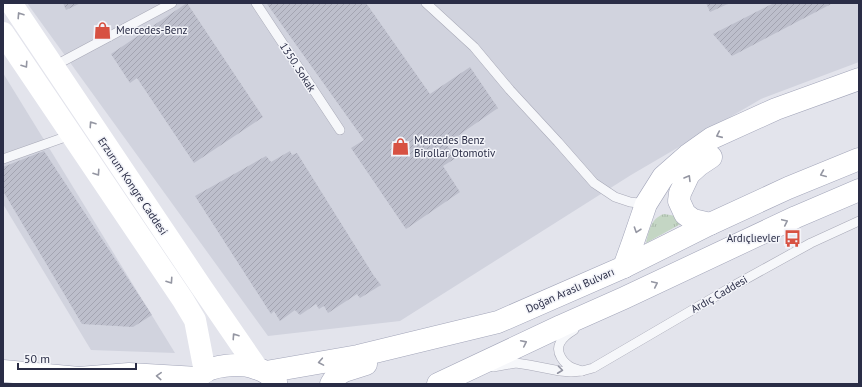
<svg xmlns="http://www.w3.org/2000/svg" width="862" height="387" font-family="'PT Sans',sans-serif">
	<style>
		.built { fill: #d1d3de }
		.grass { fill: url(#grass-tufts) }
		.building { fill: url(#building-hatch) }
		.lines { fill: none; stroke-linecap: round; stroke-linejoin: round }
		.service-casing { stroke: #a8a9b7; stroke-width: 10 }
		.primary-casing { stroke: #a2a5b9; stroke-width: 23 }
		.service { stroke: #f6f7fa; stroke-width: 9 }
		.secondary { stroke: #fff; stroke-width: 22 }
		.primary { stroke: #fff; stroke-width: 22 }
		.oneway { stroke: #9496a2 }
		.oneway2 { stroke: #9092a0 }
		.labels { text-anchor: middle; stroke-width: 3; stroke-linejoin: round; paint-order: stroke }
		.poi-label { font-size: 11px; fill: #2a2d46; stroke: #f3f4f9; text-anchor: start }
		.street-label { font-size: 11px; fill: #2a2d46; stroke: #f3f4f9 }
	</style>
	<defs>
		<pattern id="grass-tufts" width="24" height="20" patternUnits="userSpaceOnUse"><rect width="24" height="20" fill="#c4d6c4"/><path d="M3 7l-1-3M5 7V3M7 7l1-3M15 17l-1-3M17 17v-4M19 17l1-3" fill="none" stroke="#a9b8aa"/></pattern>
		<pattern id="building-hatch" width="6" height="6" patternUnits="userSpaceOnUse"><rect width="6" height="6" fill="#bdbfcc"/><path d="M-1 1l2-2M0 6l6-6M5 7l2-2" fill="none" stroke="#a3a4b1"/></pattern>
	</defs>
	<rect width="100%" height="100%" fill="#e3e4ec"/>
	<g class="built">
		<path d="M27,3H859V62L761,99L631,175L400,321L268,336Z"/>
		<path d="M3,73L175,353L91,350L3,204Z"/>
	</g>
	<path class="grass" d="M664,214L676,216L686,221L646,243C649,231 651,218 664,214Z"/>
	<g class="building">
		<path d="M63,3H81L66,10Z"/>
		<path d="M187,3L263,117L194,163L137,78L130,83L111,54Z"/>
		<path d="M268,3H366L430,94L470,67L498,108L446,144L456,158L443,166L460,192L406,229L351,148L364,140L267,4Z"/>
		<path d="M706,3H730L710,12Z"/>
		<path d="M774,3H833L732,56L713,34Z"/>
		<path d="M44,151L152,315L133,327L82,324L3,191V167Z"/>
		<path d="M290,151L292,155L297,153L374,276L381,285L360,298L357,294L328,313L324,306L319,309L316,304L300,315L295,310L280,321L274,311L271,314L195,196L266,156L271,162Z"/>
	</g>
	<g class="lines">
		<defs>
			<g id="service">
				<path d="M256,3L340,130"/>
				<path d="M426,3L474,47L510,90L558,142L594,183L615,197L630,202L646,204"/>
				<path d="M54,66L172,3"/>
				<path d="M3,159L71,135"/>
				<path d="M493,367L516,363L529,365L560,371L571,372L582,371C579,370 576,369 573,368C564,364 555,353 560,343C563,337 569,333 574,330"/>
				<path d="M582,371L593,368L735,285L811,243L859,221"/>
			</g>
			<g id="primary">
				<path d="M710,224L693,220L685,214L679,201L680,193L689,174L699,165L711,157"/>
				<path d="M624,267L633,242L646,204L663,177L688,155L712,138L776,109L859,79"/>
				<path d="M3,371L79,378L129,374L198,378"/>
				<path d="M266,372L358,356L498,322L624,267L710,224L788,188L859,159"/>
				<path d="M196,384C197,382 197,380 198,378C207,364 242,363 255,368C263,370 271,375 276,382"/>
				<path d="M331,384L336,376L344,371L366,364"/>
				<path d="M438,384L561,326L624,298L796,217L859,190"/>
			</g>
		</defs>
		<use href="#service" class="service-casing"/>
		<use href="#primary" class="primary-casing"/>
		<use href="#service" class="service"/>
		<g class="secondary">
			<path d="M11,3L200,285L257,368"/>
			<path d="M3,33L183,300L195,320L205,372"/>
		</g>
		<use href="#primary" class="primary"/>
	</g>
	<defs><path id="oneway-chevron" d="M-2-3.5L2.5 0L-2 3.5" fill="none" stroke-width="1.6" stroke-linecap="round" stroke-linejoin="round"/></defs>
	<g class="oneway">
		<use href="#oneway-chevron" transform="translate(20 15) rotate(-123)"/>
		<use href="#oneway-chevron" transform="translate(25 65) rotate(56)"/>
		<use href="#oneway-chevron" transform="translate(92 124) rotate(-124)"/>
		<use href="#oneway-chevron" transform="translate(719 135) rotate(156)"/>
		<use href="#oneway-chevron" transform="translate(97 173) rotate(56)"/>
		<use href="#oneway-chevron" transform="translate(823 174) rotate(157)"/>
		<use href="#oneway-chevron" transform="translate(688 178) rotate(-59)"/>
		<use href="#oneway-chevron" transform="translate(785 222) rotate(-25)"/>
		<use href="#oneway-chevron" transform="translate(637 230) rotate(109)"/>
		<use href="#oneway-chevron" transform="translate(170 281) rotate(56)"/>
		<use href="#oneway-chevron" transform="translate(655 284) rotate(-25)"/>
		<use href="#oneway-chevron" transform="translate(235 336) rotate(-124)"/>
		<use href="#oneway-chevron" transform="translate(524 343) rotate(-26)"/>
		<use href="#oneway-chevron" transform="translate(321 362) rotate(170)"/>
		<use href="#oneway-chevron" transform="translate(159 376) rotate(-177)"/>
	</g>
	<use class="oneway2" href="#oneway-chevron" transform="translate(560 370) rotate(7)"/>
	<defs>
		<symbol id="shop-bare" viewBox="-9 -9 18 18"><path d="M-5-2.5h2.3a2.7 3.5 0 0 1 5.4 0H5L5.5 6h-11ZM-1.5-2.5h3a1.5 2.3 0 0 0-3 0Z" fill="#d75142" stroke="#f3f4f9" stroke-width="2.5" paint-order="stroke"/></symbol>
		<symbol id="bus-bare" viewBox="-9 -9 18 18"><path d="M-5-6H5V4H4V6H2V4H-2V6H-4V4H-5ZM-3.5-4V0h7V-4ZM-3.5 1.2v1.5H-2V1.2ZM2 1.2v1.5H3.5V1.2Z" fill="#d75142" stroke="#f3f4f9" stroke-width="2.5" paint-order="stroke"/></symbol>
	</defs>
	<g fill-rule="evenodd">
		<use href="#shop-bare" x="90" y="18" width="25" height="25"/>
		<use href="#shop-bare" x="388" y="134" width="25" height="25"/>
		<use href="#bus-bare" x="780" y="226" width="25" height="25"/>
	</g>
	<g class="labels">
		<g class="poi-label">
			<text x="116" y="34">Mercedes-Benz</text>
			<text x="414" y="144">Mercedes Benz<tspan x="414" dy="13">Birollar Otomotiv</tspan></text>
			<text x="780" y="242" text-anchor="end">Ardıçlıevler</text>
		</g>
		<g class="street-label">
			<text transform="translate(298 67) rotate(57)" y="4">1350. Sokak</text>
			<text transform="translate(133 186) rotate(56)" y="4">Erzurum Kongre Caddesi</text>
			<text transform="translate(570 290) rotate(-24)" y="4">Doğan Araslı Bulvarı</text>
			<text transform="translate(719 294) rotate(-30)" y="4">Ardıç Caddesi</text>
		</g>
	</g>
	<rect width="862" height="387" fill="none" stroke="#2a2d46" stroke-width="8"/>
	<path d="M18 363v6h118v-6" fill="none" stroke="#2a2d46" stroke-width="2"/>
	<text x="24" y="363" font-size="12" fill="#2a2d46" stroke="#f3f4f9" stroke-width="3" paint-order="stroke">50 m</text>
</svg>
